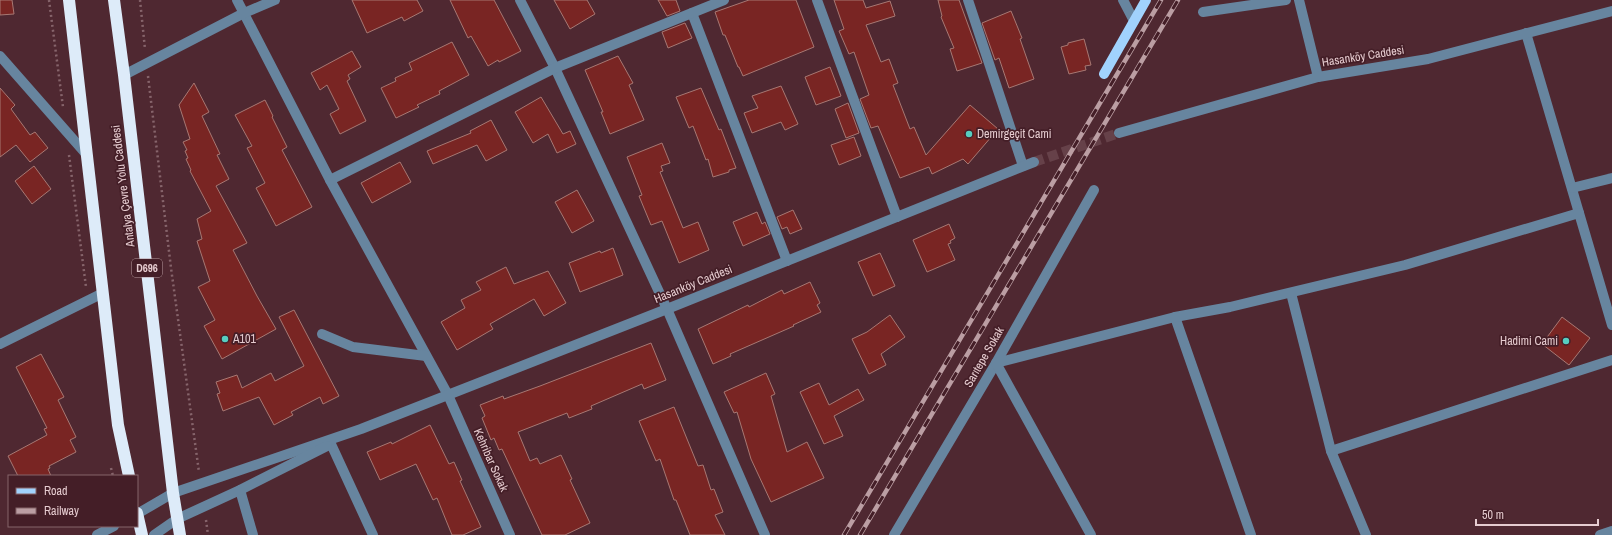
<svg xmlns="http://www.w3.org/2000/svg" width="1612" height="535" font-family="'Archivo Narrow',sans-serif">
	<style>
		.building { fill: #792523; stroke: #a77873 }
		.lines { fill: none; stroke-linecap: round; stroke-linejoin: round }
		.minor-tunnel { stroke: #664149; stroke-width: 10; stroke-dasharray: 10 5; stroke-linecap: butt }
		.path { stroke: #86646b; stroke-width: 2.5; stroke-dasharray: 2 3; stroke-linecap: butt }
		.minor { stroke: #67859f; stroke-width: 10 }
		.major { stroke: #a1d2fd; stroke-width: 10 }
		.highway { stroke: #ddebf9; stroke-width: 12 }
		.rail-casing { stroke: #bb9ea3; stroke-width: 4.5 }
		.rail { stroke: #441e27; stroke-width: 3; stroke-dasharray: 9; stroke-linecap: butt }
		.poi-dot { fill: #57cec1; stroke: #441e27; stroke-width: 1.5 }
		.labels { text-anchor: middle; stroke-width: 3.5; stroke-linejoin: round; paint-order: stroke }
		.shield { fill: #441e27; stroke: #b5989d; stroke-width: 1 }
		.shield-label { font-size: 11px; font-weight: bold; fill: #e6ccd0 }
		.street-label { font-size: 12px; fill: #e6ccd0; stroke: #441e27 }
		.poi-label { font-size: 12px; fill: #e6ccd0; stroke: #441e27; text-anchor: start }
	</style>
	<rect width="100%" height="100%" fill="#4f2831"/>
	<g class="building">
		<path d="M0,0H12L14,14L0,15Z"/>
		<path d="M352,0H417L423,11L404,21L402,17L367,33Z"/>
		<path d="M450,0H494L521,51L499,62L498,60L488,66L471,36L468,38Z"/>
		<path d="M554,0H587L595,14L570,29Z"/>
		<path d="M658,0H676L680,11L667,16Z"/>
		<path d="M749,0H796L814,47L743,76L739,67H738L725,35H723L715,12Z"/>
		<path d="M834,0H863L866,8L890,1L895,16L866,25L881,62L889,59L898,83L893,85L910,129L914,127L926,155L970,105L998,129L968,164L963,159L932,174L929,167L900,178L878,126L871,128L860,99L869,95L854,52L849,54L839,31L844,29Z"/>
		<path d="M938,0H959L982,63L957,71L950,49L954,48L941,17L942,16Z"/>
		<path d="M1011,11L1022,38L1020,39L1034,79L1009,88L999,58L995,60L982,23Z"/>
		<path d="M685,23L692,38L668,48L662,32Z"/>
		<path d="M1084,39L1091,65L1085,66L1086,70L1069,74L1061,47L1068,45V43Z"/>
		<path d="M452,42L469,75L439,91L440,94L417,105L419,107L396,118L381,88L396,81L395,78L412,70L409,63Z"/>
		<path d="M352,51L361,67L348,75L350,79L347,81L366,121L340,134L330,114L339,109L327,85L320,90L311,73Z"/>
		<path d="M618,56L633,83L629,85L644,120L610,134L601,112H603L585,70Z"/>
		<path d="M830,67L841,96L816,105L805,77Z"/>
		<path d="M194,83L209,112L202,116L220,154L217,155L229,179L216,186L247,243L233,250L257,296L276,329L222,359L204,326L215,320L198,287L210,281L197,241L202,239L197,219L211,211L190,171L191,170L186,159L188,158L185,151L187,150L183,142L190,139L179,105Z"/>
		<path d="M781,86L798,124L785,130L781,122L752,133L744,113L758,108L752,96Z"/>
		<path d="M0,88L15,105L11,109L30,135L35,132L48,148L30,162L16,145L0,157Z"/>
		<path d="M701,88L719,130L721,129L736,168L729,170V172L713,177L708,159L706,160L693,126L689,128L676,97Z"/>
		<path d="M541,97L563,134L570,131L576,144L557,153L548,134L533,143L515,112Z"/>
		<path d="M265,100L273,116L272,117L287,147L282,150L312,207L276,226L256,188L265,183L247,148L252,146L235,115Z"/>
		<path d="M848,103L859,133L846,138L835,109Z"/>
		<path d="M491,120L507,150L486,161L477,145L433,164L427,151L471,133L470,131Z"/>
		<path d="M854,137L861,156L839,165L831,145Z"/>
		<path d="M662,143L670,163L661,166L663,171L660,172L683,228L698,222L709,250L679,263L662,221L651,225L639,196L642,195L627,157Z"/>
		<path d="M400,162L411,182L372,203L361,183Z"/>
		<path d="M34,166L51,189L32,204L15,181Z"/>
		<path d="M577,190L594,221L572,233L555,202Z"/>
		<path d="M793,210L802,229L790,234L787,227L782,229L777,217Z"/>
		<path d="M757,212L762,224L765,222L770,234L743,246L733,222Z"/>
		<path d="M949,224L955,238L950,241L951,243L948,244L955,260L927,272L913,240Z"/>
		<path d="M613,248L623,275L580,292L569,263L600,251L601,253Z"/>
		<path d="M880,253L895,286L873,296L858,262Z"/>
		<path d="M506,267L514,284L548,271L566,303L544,316L534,299L490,324L493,329L457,350L441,322L465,308L461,300L481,290L476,282Z"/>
		<path d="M810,282L820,303L817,305L821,312L793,325L794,326L730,354L731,356L713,364L698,329L748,305L749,307L782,290L784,294Z"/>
		<path d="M294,310L339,396L323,404L320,397L291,412L293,415L274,425L259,397L223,411L217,394L220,393L216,382L237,375L242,388L271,373L275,381L304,366L279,317Z"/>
		<path d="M890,315L905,337L881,354L886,365L869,374L852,339L867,332Z"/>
		<path d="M1562,317L1590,338L1569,365L1542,344Z"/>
		<path d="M651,343L666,380L644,389L642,384L591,406L592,409L569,418L567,413L518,432L530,461L537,458L540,464L561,455L572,479L570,480L590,523L565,535H542L502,449L499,450L494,438L491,440L482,418L485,416L480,405L503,396L504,399L540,386Z"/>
		<path d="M41,354L64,397L58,400L76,437L70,440L76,452L49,466L50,468L48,469L51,476H18L8,456L47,435L44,429L47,428L16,367Z"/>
		<path d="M766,373L775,394L771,396L787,452L807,442L824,478L771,502L751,459L737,412L734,413L724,392Z"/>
		<path d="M819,383L829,405L858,389L864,400L834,416L843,436L824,444L800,392Z"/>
		<path d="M674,407L698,466L703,465L711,490L714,489L723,512L715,515L725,535H690L676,500H674L660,459L656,461L639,421Z"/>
		<path d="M430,425L449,464L454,462L462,480L460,481L481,527L463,535H452L437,498L433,500L416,464L380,480L367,452L391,442L392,444Z"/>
	</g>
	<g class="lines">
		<path class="minor-tunnel" d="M1034,162L1119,133"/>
		<g class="path">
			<path d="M49,0L63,107"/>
			<path d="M140,0L145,49"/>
			<path d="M148,76L171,268L199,472"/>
			<path d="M69,155L86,287"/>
			<path d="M111,468L113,476"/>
			<path d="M206,520L208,535"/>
		</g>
		<g class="minor">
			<path d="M237,0L330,180L448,395L510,535"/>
			<path d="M520,0L555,68L667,309L765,535"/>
			<path d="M817,0L897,217"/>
			<path d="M968,0L1023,166"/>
			<path d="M1123,0L1134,21"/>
			<path d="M1299,0L1318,77"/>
			<path d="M1203,12L1286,0"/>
			<path d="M692,13L787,261"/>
			<path d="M1526,33L1612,325"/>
			<path d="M0,56L87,155"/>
			<path d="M124,75L244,13L275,0"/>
			<path d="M1119,133L1318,77L1428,59L1612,11"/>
			<path d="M330,180L555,68L724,0"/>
			<path d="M1572,188L1612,178"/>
			<path d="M1291,293L1331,451L1366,535"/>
			<path d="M1175,317L1251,535"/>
			<path d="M322,334L353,347L426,356"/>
			<path d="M0,344L103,293"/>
			<path d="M331,444L373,535"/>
			<path d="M1331,451L1612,360"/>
			<path d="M240,490L253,535"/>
			<path d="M137,514L173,493L361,429L667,309L1034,162"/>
			<path d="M97,535L114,526"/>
			<path d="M154,535L177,519L240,490L327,446"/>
			<path d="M894,535L996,363L1094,190"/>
			<path d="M1091,535L996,363L1175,317L1230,307L1405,265L1579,213"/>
			<path d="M1600,535L1612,531"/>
		</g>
		<path class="major" d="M1104,74L1146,0"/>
		<g class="highway">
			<path d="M69,0L118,425L129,476"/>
			<path d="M114,0L124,75L173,493L180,535"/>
			<path d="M137,513L142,535"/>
		</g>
		<defs>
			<g id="rail">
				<path d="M844,535L1161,0"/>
				<path d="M860,535L1178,0"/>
			</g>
		</defs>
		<use href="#rail" class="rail-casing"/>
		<use href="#rail" class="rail"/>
	</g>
	<g class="poi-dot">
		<circle cx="969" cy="134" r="4"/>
		<circle cx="225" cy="339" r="4"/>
		<circle cx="1566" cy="341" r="4"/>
	</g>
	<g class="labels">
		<rect class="shield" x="132" y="259" width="30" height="18" rx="3"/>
		<g class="shield-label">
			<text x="147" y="272">D696</text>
		</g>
		<g class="street-label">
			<text transform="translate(1363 56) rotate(-9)" y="4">Hasanköy Caddesi</text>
			<text transform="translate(123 186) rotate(-97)" y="4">Antalya Çevre Yolu Caddesi</text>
			<text transform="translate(693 284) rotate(-22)" y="4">Hasanköy Caddesi</text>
			<text transform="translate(984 357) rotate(-60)" y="4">Sarıtepe Sokak</text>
			<text transform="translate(491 460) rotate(66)" y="4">Kehribar Sokak</text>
		</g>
		<g class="poi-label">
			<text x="977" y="138">Demirgeçit Cami</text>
			<text x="233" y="343">A101</text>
			<text x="1558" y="345" text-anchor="end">Hadimi Cami</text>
		</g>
	</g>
	<rect x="8" y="475" width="130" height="52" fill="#441e27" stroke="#85646b"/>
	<rect x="16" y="488" width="20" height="6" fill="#a1d2fd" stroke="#85646b"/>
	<text x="44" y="495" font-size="12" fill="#e6ccd0">Road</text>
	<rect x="16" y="508" width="20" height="6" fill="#bb9ea3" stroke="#85646b"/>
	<text x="44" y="515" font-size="12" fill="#e6ccd0">Railway</text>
	<path d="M1476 519v6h122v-6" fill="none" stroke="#e6ccd0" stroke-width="2"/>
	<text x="1482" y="519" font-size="12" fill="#e6ccd0" stroke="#441e27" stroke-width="3" paint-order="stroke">50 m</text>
</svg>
